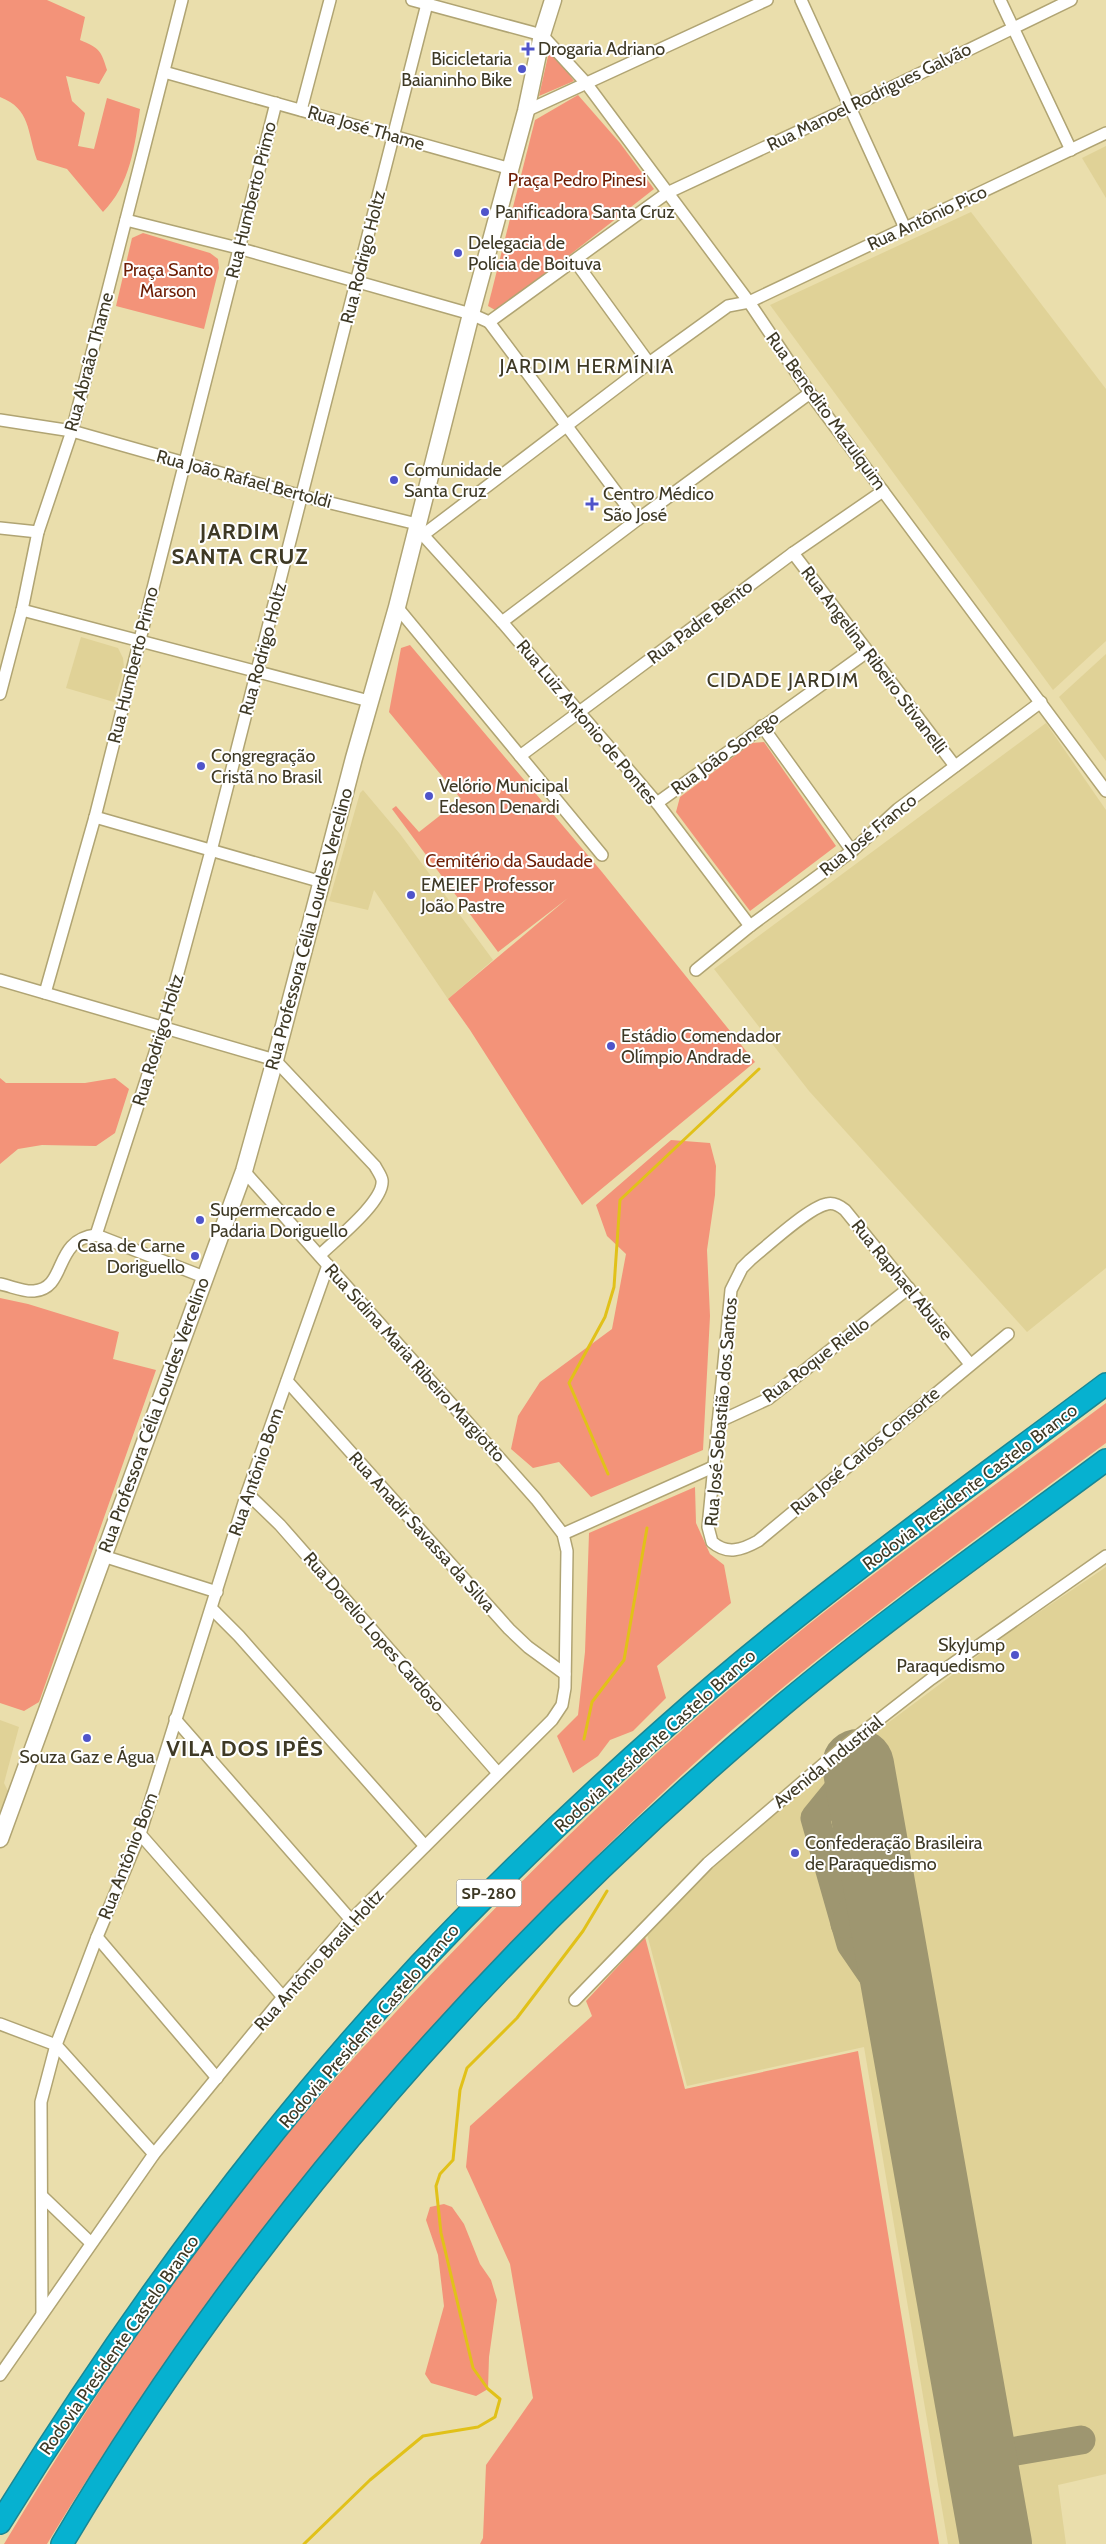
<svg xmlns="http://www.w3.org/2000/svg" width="1106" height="2544" font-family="Cabin,sans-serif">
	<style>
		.built { fill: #e0d297 }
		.green { fill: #f39379 }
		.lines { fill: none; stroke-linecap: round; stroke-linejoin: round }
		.stream { stroke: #e1c119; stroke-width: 3 }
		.taxiway { stroke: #9e9670; stroke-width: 29 }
		.runway { stroke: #9e9670; stroke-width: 72 }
		.minor-casing { stroke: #b0a473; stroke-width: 14 }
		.secondary-casing { stroke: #b0a473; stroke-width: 19 }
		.motorway-casing { stroke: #1a8794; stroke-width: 24 }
		.minor { stroke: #fff; stroke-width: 11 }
		.secondary { stroke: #fff; stroke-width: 16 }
		.motorway { stroke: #06b1d0; stroke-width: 21 }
		.poi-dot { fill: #4f54ca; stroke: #fff; stroke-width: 2 }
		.labels { text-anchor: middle; stroke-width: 4; stroke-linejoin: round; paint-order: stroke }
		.shield { fill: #fff; stroke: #787466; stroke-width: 1 }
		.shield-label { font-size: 16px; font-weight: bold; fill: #3e3925 }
		.poi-label { font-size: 18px; fill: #3e3925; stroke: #fff; text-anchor: start }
		.street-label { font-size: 18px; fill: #3e3925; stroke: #fff }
		.park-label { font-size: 18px; fill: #6d1e05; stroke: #fff }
		.quarter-label { font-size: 20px; letter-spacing: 1px; fill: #3e3925; stroke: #fff }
		.district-label { font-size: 22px; font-weight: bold; letter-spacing: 1px; fill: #3e3925; stroke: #fff }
	</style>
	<rect width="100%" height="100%" fill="#eadeac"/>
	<g class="built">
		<path d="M1106,146V198L1082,158Z"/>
		<path d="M971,212L1106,389V641L1053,690L770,305Z"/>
		<path d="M81,637L118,648L123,658L124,668L114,702L66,688Z"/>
		<path d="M1106,654V761L1059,697Z"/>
		<path d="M1046,723L1106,810V1268L1027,1332L809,1091L714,969Z"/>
		<path d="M363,790L400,834L493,960L448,999L374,890L368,910L329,901L360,793Z"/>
		<path d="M1106,1567V2474L1058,2485L1066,2544H948L864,2047L687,2086L647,1934L724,1857L833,1764L1011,1631Z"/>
		<path d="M0,1720L19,1727L4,1783L10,1795L0,1825Z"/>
	</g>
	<g class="green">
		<path d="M0,0H47L85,17L80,40C99,48 101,50 107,70L99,84L66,76L72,101L85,113L78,146L94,149L107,98L140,109C135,146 130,185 103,212L67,169L37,160C27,132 31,109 0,97Z"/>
		<path d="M551,54L555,55L574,81L539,96L548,56Z"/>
		<path d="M578,95L620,143L654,189L512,300L495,310L488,306L535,120Z"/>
		<path d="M143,233L210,253L218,259L219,268L204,329L116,306L132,238Z"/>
		<path d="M410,645L602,872L755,1062L582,1205L470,1030L448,999L568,898L498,952L392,809L396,806L419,832L461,799L389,712L401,648Z"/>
		<path d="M764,742L836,846L750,911L676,812L680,797L752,743Z"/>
		<path d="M0,1078L6,1083H85L115,1078L129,1089L115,1133L96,1146L42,1145L18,1149L0,1164Z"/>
		<path d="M671,1140L710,1143L716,1166L715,1195L707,1250L710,1316L703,1450L591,1497L559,1462L533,1468L511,1449L518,1416L540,1382L612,1329L626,1254L607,1236L596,1205Z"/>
		<path d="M0,1298L28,1304L119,1332L113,1359L156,1370L39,1702L24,1711L0,1703Z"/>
		<path d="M1106,1403V1443C980,1536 851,1628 732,1730C658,1794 588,1864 520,1934C340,2120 181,2323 47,2544H4C77,2422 155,2303 242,2191C302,2113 370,2039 438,1967C525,1876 615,1788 710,1706C835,1597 973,1502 1106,1403Z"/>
		<path d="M695,1487L696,1523L710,1554L724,1565L731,1603L657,1666L666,1698L633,1731L610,1740L598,1756L573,1773L557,1736L578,1715L585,1652L589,1533Z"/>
		<path d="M645,1937L685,2089L858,2051L939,2544H480L483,2538L486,2465L533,2398L510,2264L466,2167L470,2126L592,2016L586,2001Z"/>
		<path d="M444,2204L452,2207L464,2224L480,2264L491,2280L497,2300L489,2357L488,2389L476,2396L431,2383L425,2374L444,2306L438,2255L426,2220L430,2207Z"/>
	</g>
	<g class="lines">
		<g class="stream">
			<path d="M608,1474L569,1383L605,1317L614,1287L620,1200L759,1069"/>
			<path d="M584,1739L592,1702L624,1660L647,1528"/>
			<path d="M304,2544L370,2480L423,2436L478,2427L495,2417L500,2399L488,2389L473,2368L441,2233L436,2186L440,2174L453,2160L460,2090L467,2068L517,2018L583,1931L607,1891"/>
		</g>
		<g class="taxiway">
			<path d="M858,1765L815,1818L851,1944L875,1979L901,2008"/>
			<path d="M845,1924L876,1867"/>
			<path d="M981,2457L1081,2440"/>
		</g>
		<path class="runway" d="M858,1765L996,2544"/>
		<defs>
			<g id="minor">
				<path d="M412,0L542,35L586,83L749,302L810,393L1106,791"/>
				<path d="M801,0L905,228"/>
				<path d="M1000,0L1071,150"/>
				<path d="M164,72L511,169"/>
				<path d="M301,110L330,0"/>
				<path d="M526,111L767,0"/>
				<path d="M126,220L238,248L471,314L489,322L667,193L851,107L1071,0"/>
				<path d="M575,261L649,363"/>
				<path d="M489,322L637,520"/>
				<path d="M0,420L72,431L302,496L417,524L423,535L502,622L657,803L750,926"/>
				<path d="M0,528L38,532"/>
				<path d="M423,535L649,363L728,306L749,302L1106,133"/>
				<path d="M793,553L955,766"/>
				<path d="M397,607L602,855"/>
				<path d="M22,610L369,701"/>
				<path d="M502,622L637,520L810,393"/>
				<path d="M0,694L22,610L38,532L72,431L182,0"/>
				<path d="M762,726L852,851"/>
				<path d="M520,756L793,553L883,491"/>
				<path d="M657,803L867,652"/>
				<path d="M95,817L322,882"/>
				<path d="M696,970L750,926L852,851L898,809L1041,702"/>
				<path d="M0,980L275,1060L375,1166C377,1170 381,1175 382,1180C385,1201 334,1241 320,1255"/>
				<path d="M45,993L95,817L276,103"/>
				<path d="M96,1235L163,1028L211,851L428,0"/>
				<path d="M0,1284C11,1286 23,1292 34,1291C68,1288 52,1240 96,1235L204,1277"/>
				<path d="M970,1364L845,1210C840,1206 834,1202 827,1204C809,1207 766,1247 750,1260L742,1268L731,1290L708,1527L712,1542C727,1555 742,1550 758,1541L1008,1334"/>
				<path d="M287,1381L509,1629L528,1647L565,1674"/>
				<path d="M718,1422L768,1399L909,1288"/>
				<path d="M247,1493L280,1525L498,1773"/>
				<path d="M563,1534L713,1467"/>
				<path d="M103,1556L217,1592"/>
				<path d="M212,1609L239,1636L425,1846"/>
				<path d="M175,1719L351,1920"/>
				<path d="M140,1834L283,1997"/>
				<path d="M97,1937L217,2078"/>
				<path d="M575,2000L708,1863L841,1749L931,1679L1106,1556"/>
				<path d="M0,2024L56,2045L154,2154"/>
				<path d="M42,2196L91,2243"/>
				<path d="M42,2314L41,2102L56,2045L97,1937L140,1834L247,1493L328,1265"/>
				<path d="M0,2375L154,2154L283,1997L351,1920L552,1720L562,1705L565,1688L567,1551L563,1534L536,1499L244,1171"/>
			</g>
			<path id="secondary" d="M0,1839L244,1171L275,1060L354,758L397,607L471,314L526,111L542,35L553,0"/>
			<g id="motorway">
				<path d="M0,2523C122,2325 260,2135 419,1965C498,1881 582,1801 668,1725C806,1602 958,1495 1106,1384"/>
				<path d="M62,2544C251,2225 501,1942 784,1704C887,1618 998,1540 1106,1460"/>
			</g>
		</defs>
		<use href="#minor" class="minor-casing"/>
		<use href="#secondary" class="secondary-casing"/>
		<use href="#motorway" class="motorway-casing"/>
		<use href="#minor" class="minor"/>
		<use href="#secondary" class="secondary"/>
		<use href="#motorway" class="motorway"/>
	</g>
	<g class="poi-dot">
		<path d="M525.5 41.5h5v5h5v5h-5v5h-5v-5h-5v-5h5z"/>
		<circle cx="522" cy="69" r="5"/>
		<circle cx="485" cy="212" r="5"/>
		<circle cx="458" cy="253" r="5"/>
		<circle cx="394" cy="480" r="5"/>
		<path d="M589.5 496.5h5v5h5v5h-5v5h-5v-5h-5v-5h5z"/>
		<circle cx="201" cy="766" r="5"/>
		<circle cx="429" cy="796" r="5"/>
		<circle cx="411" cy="895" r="5"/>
		<circle cx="611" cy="1046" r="5"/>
		<circle cx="200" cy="1220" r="5"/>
		<circle cx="195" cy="1256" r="5"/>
		<circle cx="1015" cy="1655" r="5"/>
		<circle cx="87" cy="1738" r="5"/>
		<circle cx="795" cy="1853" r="5"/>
	</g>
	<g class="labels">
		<rect class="shield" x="456.5" y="1879.5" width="65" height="27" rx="4"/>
		<g class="shield-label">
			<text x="489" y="1899">SP-280</text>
		</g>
		<g class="poi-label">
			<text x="538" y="55">Drogaria Adriano</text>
			<text x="512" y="65" text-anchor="end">Bicicletaria<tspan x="512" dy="21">Baianinho Bike</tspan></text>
			<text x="495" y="218">Panificadora Santa Cruz</text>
			<text x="468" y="249">Delegacia de<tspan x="468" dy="21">Polícia de Boituva</tspan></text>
			<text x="404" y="476">Comunidade<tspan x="404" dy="21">Santa Cruz</tspan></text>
			<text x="603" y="500">Centro Médico<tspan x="603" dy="21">São José</tspan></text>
			<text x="211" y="762">Congregração<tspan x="211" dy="21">Cristã no Brasil</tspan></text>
			<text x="439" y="792">Velório Municipal<tspan x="439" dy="21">Edeson Denardi</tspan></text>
			<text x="421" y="891">EMEIEF Professor<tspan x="421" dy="21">João Pastre</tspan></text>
			<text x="621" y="1042">Estádio Comendador<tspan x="621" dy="21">Olímpio Andrade</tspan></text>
			<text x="210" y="1216">Supermercado e<tspan x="210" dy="21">Padaria Doriguello</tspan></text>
			<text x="185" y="1252" text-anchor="end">Casa de Carne<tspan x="185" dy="21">Doriguello</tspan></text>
			<text x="1005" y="1651" text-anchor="end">SkyJump<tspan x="1005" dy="21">Paraquedismo</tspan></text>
			<text x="87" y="1763" text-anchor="middle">Souza Gaz e Água</text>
			<text x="805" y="1849">Confederação Brasileira<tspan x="805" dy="21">de Paraquedismo</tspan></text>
		</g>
		<g class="street-label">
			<text transform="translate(869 97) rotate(-26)" y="6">Rua Manoel Rodrigues Galvão</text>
			<text transform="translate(366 128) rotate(16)" y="6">Rua José Thame</text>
			<text transform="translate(251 200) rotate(-76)" y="6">Rua Humberto Primo</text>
			<text transform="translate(927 218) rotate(-25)" y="6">Rua Antônio Pico</text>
			<text transform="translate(363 257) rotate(-76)" y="6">Rua Rodrigo Holtz</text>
			<text transform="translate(89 362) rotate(-75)" y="6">Rua Abraão Thame</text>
			<text transform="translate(826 411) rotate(54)" y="6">Rua Benedito Mazulquim</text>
			<text transform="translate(244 479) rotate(15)" y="6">Rua João Rafael Bertoldi</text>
			<text transform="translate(700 622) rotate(-37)" y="6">Rua Padre Bento</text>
			<text transform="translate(263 649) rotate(-75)" y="6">Rua Rodrigo Holtz</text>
			<text transform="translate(874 660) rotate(53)" y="6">Rua Angelina Ribeiro Stivanelli</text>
			<text transform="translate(133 665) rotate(-76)" y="6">Rua Humberto Primo</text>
			<text transform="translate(587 722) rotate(50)" y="6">Rua Luiz Antonio de Pontes</text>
			<text transform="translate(725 753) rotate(-36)" y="6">Rua João Sonego</text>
			<text transform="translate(868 835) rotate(-39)" y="6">Rua José Franco</text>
			<text transform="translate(309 929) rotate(-75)" y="6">Rua Professora Célia Lourdes Vercelino</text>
			<text transform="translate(158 1040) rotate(-73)" y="6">Rua Rodrigo Holtz</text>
			<text transform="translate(902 1280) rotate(51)" y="6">Rua Raphael Abuise</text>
			<text transform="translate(816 1360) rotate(-37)" y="6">Rua Roque Riello</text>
			<text transform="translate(415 1363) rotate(48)" y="6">Rua Sidina Maria Ribeiro Margiotto</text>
			<text transform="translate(721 1412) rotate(-85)" y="6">Rua José Sebastião dos Santos</text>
			<text transform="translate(154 1415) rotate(-70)" y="6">Rua Professora Célia Lourdes Vercelino</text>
			<text transform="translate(865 1451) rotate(-40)" y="6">Rua José Carlos Consorte</text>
			<text transform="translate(256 1472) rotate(-71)" y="6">Rua Antônio Bom</text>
			<text transform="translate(970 1487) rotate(-37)" y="6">Rodovia Presidente Castelo Branco</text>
			<text transform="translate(422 1532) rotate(48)" y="6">Rua Anadir Savassa da Silva</text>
			<text transform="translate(374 1632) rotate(49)" y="6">Rua Dorelio Lopes Cardoso</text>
			<text transform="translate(655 1741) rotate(-42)" y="6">Rodovia Presidente Castelo Branco</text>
			<text transform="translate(828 1762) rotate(-39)" y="6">Avenida Industrial</text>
			<text transform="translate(128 1856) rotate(-69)" y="6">Rua Antônio Bom</text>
			<text transform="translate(319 1960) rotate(-48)" y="6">Rua Antônio Brasil Holtz</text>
			<text transform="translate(369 2026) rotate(-49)" y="6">Rodovia Presidente Castelo Branco</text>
			<text transform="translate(119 2345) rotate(-55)" y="6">Rodovia Presidente Castelo Branco</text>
		</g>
		<g class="park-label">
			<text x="577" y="186">Praça Pedro Pinesi</text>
			<text x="168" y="276">Praça Santo<tspan x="168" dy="21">Marson</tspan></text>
			<text x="509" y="867">Cemitério da Saudade</text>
		</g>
		<g class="quarter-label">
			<text x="587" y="373">JARDIM HERMÍNIA</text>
			<text x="783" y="687">CIDADE JARDIM</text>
		</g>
		<g class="district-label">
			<text x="240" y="539">JARDIM<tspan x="240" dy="25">SANTA CRUZ</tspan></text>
			<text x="245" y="1756">VILA DOS IPÊS</text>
		</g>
	</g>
</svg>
